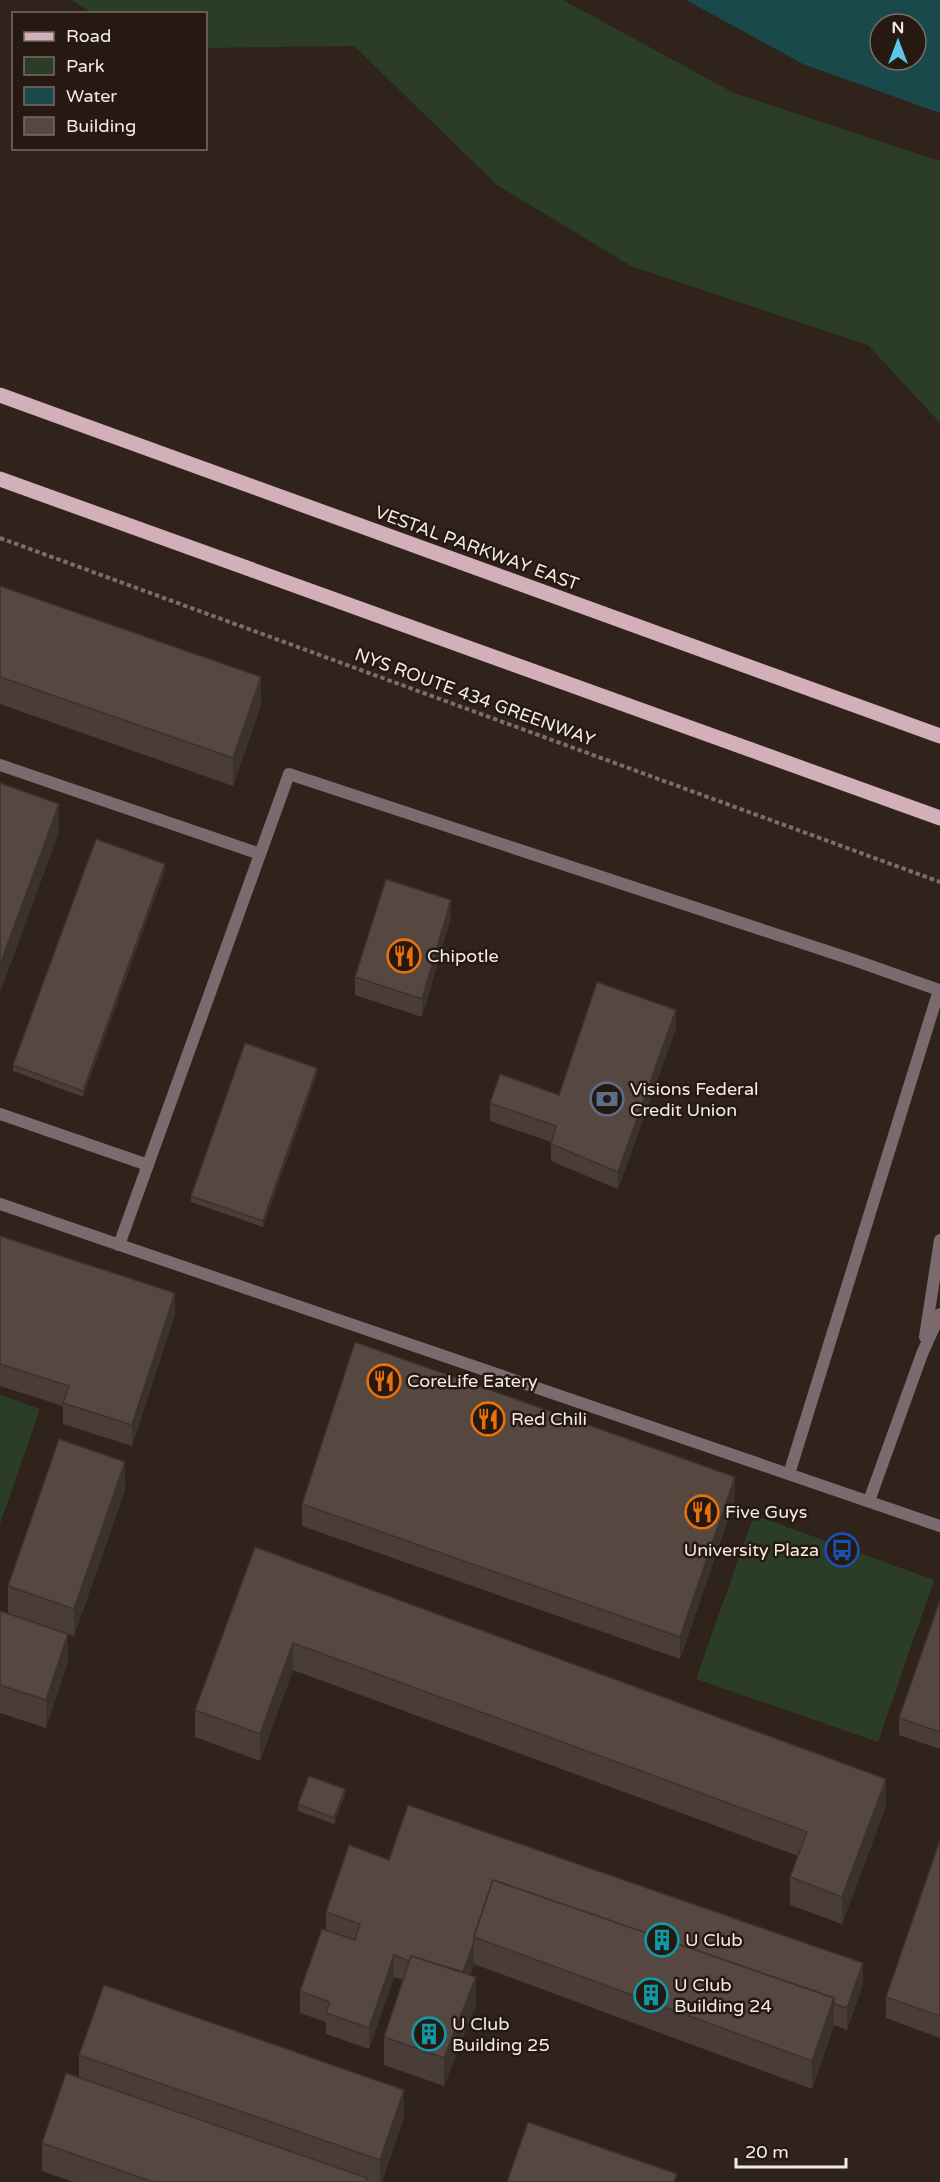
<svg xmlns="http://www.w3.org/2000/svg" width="940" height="2182" font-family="'Varela Round',sans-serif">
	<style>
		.green { fill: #2b3c27 }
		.water { fill: #1a494c; fill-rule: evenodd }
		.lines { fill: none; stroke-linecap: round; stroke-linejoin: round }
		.path { stroke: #7a6e67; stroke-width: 4; stroke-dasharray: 4.5 3; stroke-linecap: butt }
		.service { stroke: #7c6a6f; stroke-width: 12 }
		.primary { stroke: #d2afb9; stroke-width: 15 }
		.wall { fill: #4a3d37 }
		.shaded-wall { fill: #3c322d }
		.building { fill: #564740; stroke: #3c322d; stroke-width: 1.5 }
		.labels { text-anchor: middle; stroke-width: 5; stroke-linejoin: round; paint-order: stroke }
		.street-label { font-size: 18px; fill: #f4ebe6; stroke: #261912 }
		.poi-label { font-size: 18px; fill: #f4ebe6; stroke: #261912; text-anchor: start }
	</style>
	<rect width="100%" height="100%" fill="#30231b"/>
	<g class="green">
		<path d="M72,0H563L734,93L940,161V423L868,345L631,266L497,185L354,46L206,48V14L92,13Z"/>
		<path d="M0,1395L40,1409L0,1524Z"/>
		<path d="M754,1515L934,1580L878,1742L696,1679Z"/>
	</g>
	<path class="water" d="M686,0H940V113L803,64ZM880,24H916V60H880Z"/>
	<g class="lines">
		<path class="path" d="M0,538L940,882"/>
		<g class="service">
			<path d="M0,765L260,854"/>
			<path d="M0,1114L148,1165"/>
			<path d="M0,1204L940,1526"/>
			<path d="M119,1245L289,774L854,960L939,990L789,1474"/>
			<path d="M925,1337L940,1240"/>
			<path d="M869,1501L922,1354L940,1314"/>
		</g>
		<g class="primary">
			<path d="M0,395L940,736"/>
			<path d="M0,479L940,818"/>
		</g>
	</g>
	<g class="wall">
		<path d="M0,586L261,705L233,786L0,704Z"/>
		<path d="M165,870L83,1097L13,1071V1065Z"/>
		<path d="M451,917L422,1017L355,995V977Z"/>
		<path d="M676,1028L618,1189L551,1161V1142L490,1121V1103L559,1095Z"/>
		<path d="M317,1074L263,1227L191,1202V1196Z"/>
		<path d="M0,1236L175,1314L132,1446L63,1424V1406L0,1386Z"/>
		<path d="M125,1490L74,1636L68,1634V1661L46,1728L0,1713V1611L35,1623L8,1613V1586Z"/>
		<path d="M735,1499L680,1659L302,1526V1504Z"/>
		<path d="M255,1547L886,1806L842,1924L790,1905V1877L798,1856L293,1670L260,1761L195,1737V1710Z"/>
		<path d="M940,1600V1749L899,1735V1718Z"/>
		<path d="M345,1795L334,1824L298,1811V1804Z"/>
		<path d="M940,1840V2038L886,2018V1997Z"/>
		<path d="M389,1860L863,1984L847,2030L834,2025L812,2089L474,1964L470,1975L476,2004L444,2086L384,2065V2037L403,1980L394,1977L369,2049L326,2034V2022L300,2013V1991L326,1930V1912Z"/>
		<path d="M79,2055L404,2117L382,2182H74L42,2171V2143L79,2078Z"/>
	</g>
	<g class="shaded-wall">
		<path d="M261,677V705L233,786V758Z"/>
		<path d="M59,804V832L0,993V965Z"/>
		<path d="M165,864V870L83,1097V1091Z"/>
		<path d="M451,900V917L422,1017V999Z"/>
		<path d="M676,1010V1028L618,1189V1172Z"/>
		<path d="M317,1068V1074L263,1227V1221Z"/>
		<path d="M175,1293V1314L132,1446V1425Z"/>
		<path d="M125,1462V1490L74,1636V1609Z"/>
		<path d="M735,1477V1499L680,1659V1637Z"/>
		<path d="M68,1634V1661L46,1728V1700Z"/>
		<path d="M293,1643V1670L260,1761V1734Z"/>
		<path d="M886,1779V1806L842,1924V1897Z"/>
		<path d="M345,1789V1795L334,1824V1818Z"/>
		<path d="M474,1942V1964L461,2000V1978Z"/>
		<path d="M394,1955V1977L369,2049V2028Z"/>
		<path d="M863,1963V1984L847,2030V2008Z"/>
		<path d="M476,1977V2004L444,2086V2058Z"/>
		<path d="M834,1998V2026L812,2089V2061Z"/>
		<path d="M404,2090V2117L382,2182H380V2160Z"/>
	</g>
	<g class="building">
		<path d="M0,586L261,677L233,758L0,677Z"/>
		<path d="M0,783L59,804L0,965Z"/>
		<path d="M96,839L165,864L83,1091L13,1065Z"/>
		<path d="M386,879L451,900L422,999L355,977Z"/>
		<path d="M597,982L676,1010L618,1172L551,1144L556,1126L490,1103L500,1074L559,1095Z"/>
		<path d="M245,1043L317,1068L263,1221L191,1196Z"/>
		<path d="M0,1236L175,1293L132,1425L63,1403L69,1386L0,1364Z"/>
		<path d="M355,1342L735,1477L680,1637L302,1504Z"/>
		<path d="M59,1439L125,1462L74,1609L8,1586Z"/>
		<path d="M255,1547L886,1779L842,1897L790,1877L807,1832L293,1643L260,1734L195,1710Z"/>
		<path d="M940,1600V1732L899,1718Z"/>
		<path d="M0,1611L68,1634L46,1700L0,1685Z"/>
		<path d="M309,1776L345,1789L334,1818L298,1804Z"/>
		<path d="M408,1805L863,1963L847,2008L834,2004V1998L493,1880L474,1937V1942L463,1972L411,1956L409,1961L394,1955L369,2028L326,2013L330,2002L300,1991L322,1929L355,1940L360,1924L326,1912L349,1845L389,1860Z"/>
		<path d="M940,1840V2016L886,1997Z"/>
		<path d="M493,1880L834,1998L812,2061L474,1937Z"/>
		<path d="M411,1956L476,1977L444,2058L384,2037Z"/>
		<path d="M104,1985L404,2090L380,2160L79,2055Z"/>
		<path d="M66,2073L367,2178L365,2182H153L42,2143Z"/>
		<path d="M528,2122L677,2174L674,2182H507Z"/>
	</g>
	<defs>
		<symbol id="restaurant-ring" viewBox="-11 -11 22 22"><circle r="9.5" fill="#261912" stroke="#e8710a" stroke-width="1.5"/><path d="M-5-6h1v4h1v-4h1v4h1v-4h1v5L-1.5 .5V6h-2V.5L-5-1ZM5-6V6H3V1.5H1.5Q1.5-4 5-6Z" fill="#e8710a"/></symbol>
		<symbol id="bank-ring" viewBox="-11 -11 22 22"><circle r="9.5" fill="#261912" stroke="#5c6f8a" stroke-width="1.5"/><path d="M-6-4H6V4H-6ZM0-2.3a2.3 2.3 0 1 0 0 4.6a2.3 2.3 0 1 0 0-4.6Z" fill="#5c6f8a"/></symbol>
		<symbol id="bus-ring" viewBox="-11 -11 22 22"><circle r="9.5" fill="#261912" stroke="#1a4fb4" stroke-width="1.5"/><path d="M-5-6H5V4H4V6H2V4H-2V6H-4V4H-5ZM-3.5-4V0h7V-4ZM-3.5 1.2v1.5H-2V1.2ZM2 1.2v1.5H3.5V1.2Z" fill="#1a4fb4"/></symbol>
		<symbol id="building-ring" viewBox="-11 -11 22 22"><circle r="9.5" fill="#261912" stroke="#0f9aa8" stroke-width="1.5"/><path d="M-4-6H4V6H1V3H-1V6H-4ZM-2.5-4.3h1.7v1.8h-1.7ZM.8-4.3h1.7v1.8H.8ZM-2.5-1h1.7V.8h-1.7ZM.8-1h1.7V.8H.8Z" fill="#0f9aa8"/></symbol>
	</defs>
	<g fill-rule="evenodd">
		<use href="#restaurant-ring" x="385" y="937" width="38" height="38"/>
		<use href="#bank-ring" x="588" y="1080" width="38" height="38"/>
		<use href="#restaurant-ring" x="365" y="1362" width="38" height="38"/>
		<use href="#restaurant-ring" x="469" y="1400" width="38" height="38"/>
		<use href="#restaurant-ring" x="683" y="1493" width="38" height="38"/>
		<use href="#bus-ring" x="823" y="1531" width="38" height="38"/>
		<use href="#building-ring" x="643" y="1921" width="38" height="38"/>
		<use href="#building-ring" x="632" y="1976" width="38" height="38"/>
		<use href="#building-ring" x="410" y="2015" width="38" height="38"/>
	</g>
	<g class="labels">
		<g class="street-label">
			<text transform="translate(477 548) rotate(20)" y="6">VESTAL PARKWAY EAST</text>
			<text transform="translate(475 697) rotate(20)" y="6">NYS ROUTE 434 GREENWAY</text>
		</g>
		<g class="poi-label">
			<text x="427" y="962">Chipotle</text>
			<text x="630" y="1095">Visions Federal<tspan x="630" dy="21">Credit Union</tspan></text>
			<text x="407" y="1387">CoreLife Eatery</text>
			<text x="511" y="1425">Red Chili</text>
			<text x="725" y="1518">Five Guys</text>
			<text x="819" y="1556" text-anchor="end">University Plaza</text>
			<text x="685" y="1946">U Club</text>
			<text x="674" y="1991">U Club<tspan x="674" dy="21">Building 24</tspan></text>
			<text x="452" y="2030">U Club<tspan x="452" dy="21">Building 25</tspan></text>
		</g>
	</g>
	<rect x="12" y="12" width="195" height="138" fill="#261912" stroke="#786d67" stroke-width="1.5"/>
	<rect x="24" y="32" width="30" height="9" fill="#d2afb9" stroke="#786d67" stroke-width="1.5"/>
	<text x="66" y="42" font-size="18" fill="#f4ebe6">Road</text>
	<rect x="24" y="57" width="30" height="18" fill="#2b3c27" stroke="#786d67" stroke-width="1.5"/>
	<text x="66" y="72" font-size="18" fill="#f4ebe6">Park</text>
	<rect x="24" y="87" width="30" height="18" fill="#1a494c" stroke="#786d67" stroke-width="1.5"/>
	<text x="66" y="102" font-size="18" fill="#f4ebe6">Water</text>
	<rect x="24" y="117" width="30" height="18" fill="#564740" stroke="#786d67" stroke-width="1.5"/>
	<text x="66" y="132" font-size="18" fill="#f4ebe6">Building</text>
	<g transform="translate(898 42)"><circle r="28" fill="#261912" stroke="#786d67" stroke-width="1.5"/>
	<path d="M0-4.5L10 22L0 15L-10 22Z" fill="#5cc7e7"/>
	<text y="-9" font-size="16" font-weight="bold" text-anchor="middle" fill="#f4ebe6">N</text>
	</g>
	<path d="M736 2158v9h110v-9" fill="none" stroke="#f4ebe6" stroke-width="3"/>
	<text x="745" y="2158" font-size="18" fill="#f4ebe6" stroke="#261912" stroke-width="4.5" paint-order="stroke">20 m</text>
</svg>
